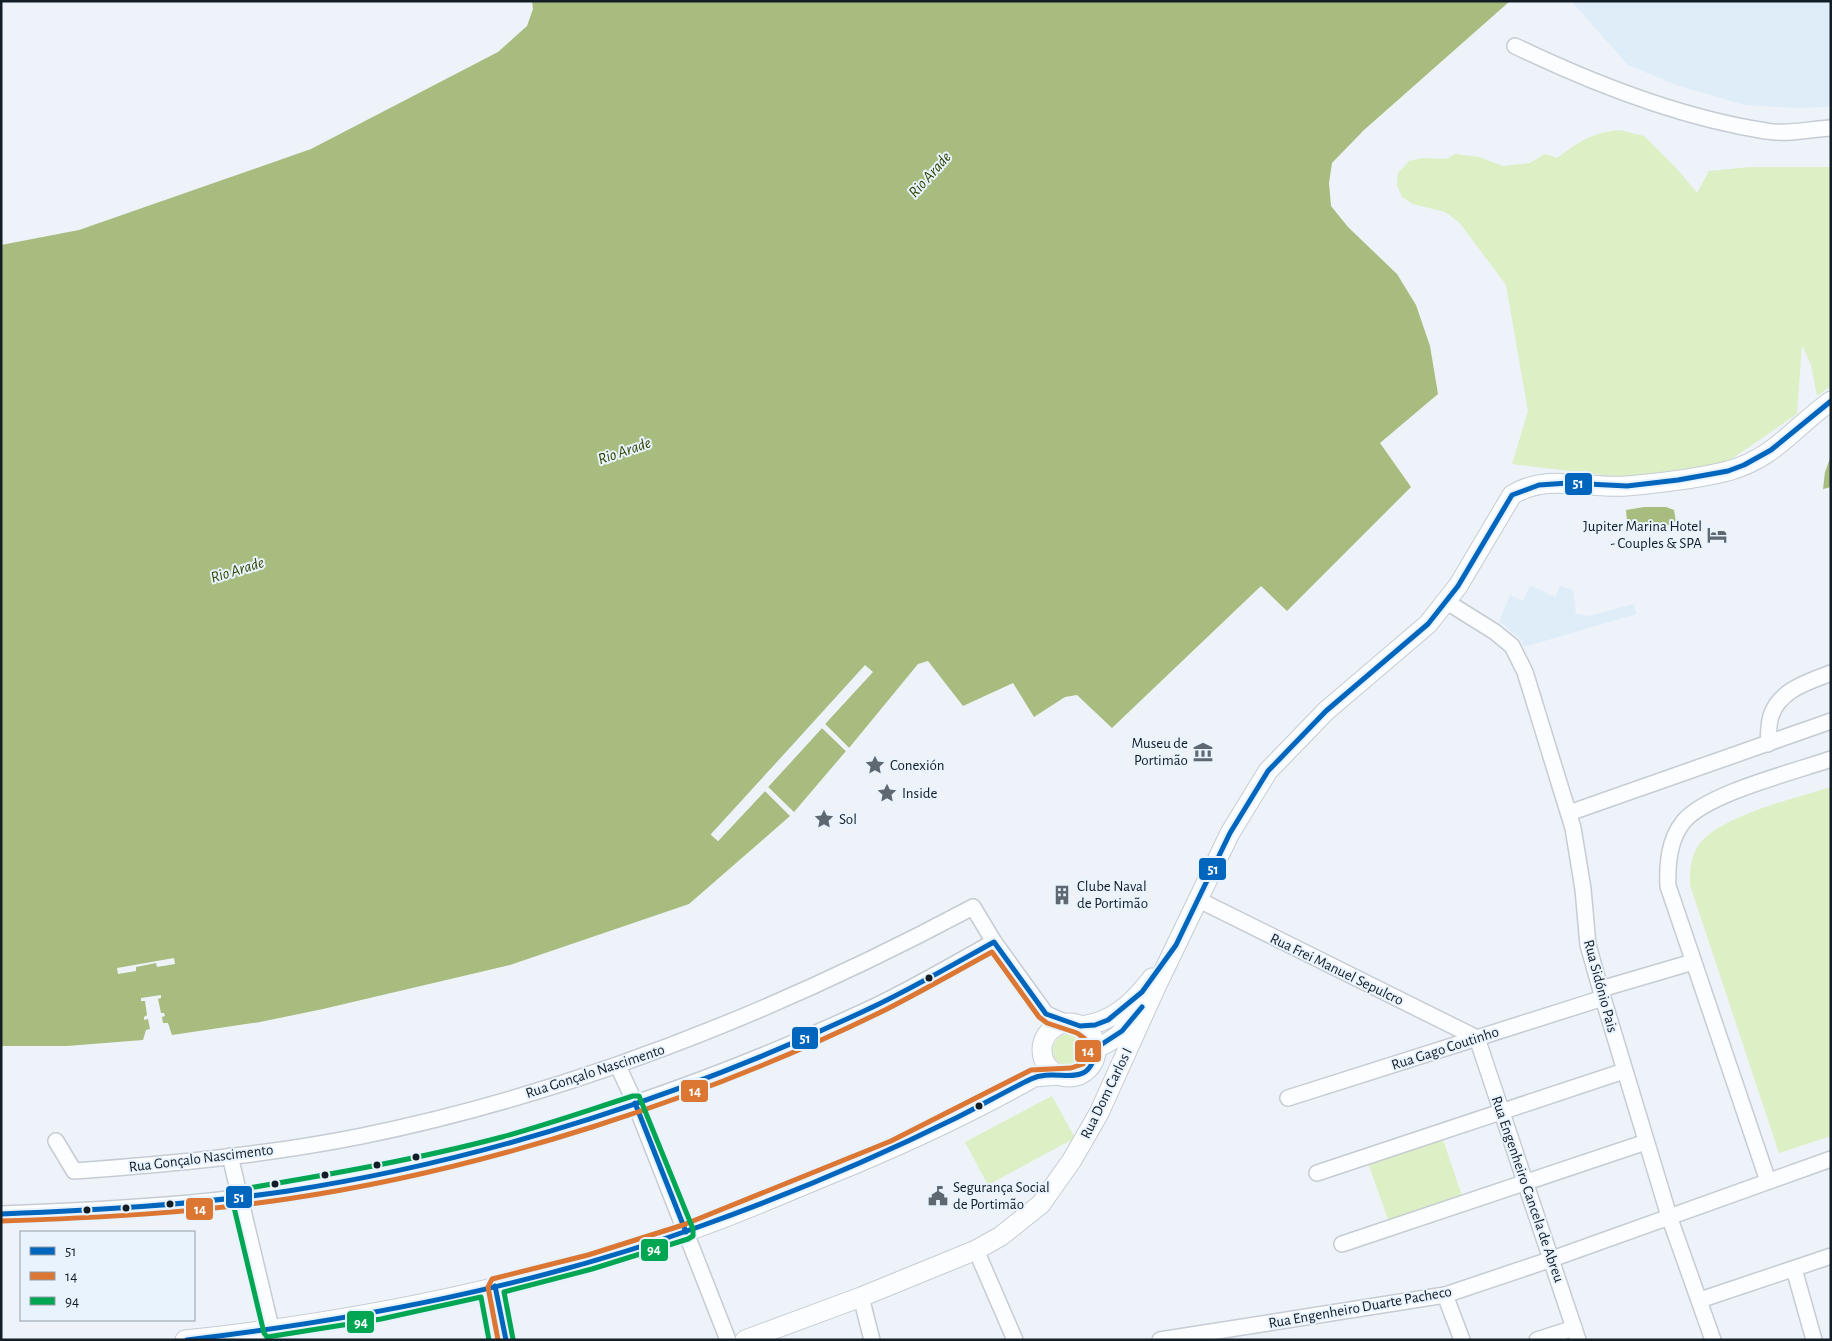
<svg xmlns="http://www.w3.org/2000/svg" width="1832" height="1341" font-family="'Alegreya Sans',sans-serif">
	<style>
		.built { fill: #dfedf9 }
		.green { fill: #ddefc4 }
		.water { fill: #a8bc80 }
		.pier { fill: #edf3f8; fill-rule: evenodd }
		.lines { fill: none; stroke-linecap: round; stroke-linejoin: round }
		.minor-casing { stroke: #c5ccd4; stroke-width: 18 }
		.tertiary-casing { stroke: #c5ccd4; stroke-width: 21 }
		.minor { stroke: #fcfdfe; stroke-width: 15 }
		.tertiary { stroke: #fcfdfe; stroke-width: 19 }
		.bus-1-casing { stroke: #e8f3fd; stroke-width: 9 }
		.bus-2-casing { stroke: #e8f3fd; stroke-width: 9 }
		.bus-3-casing { stroke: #e8f3fd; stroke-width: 9 }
		.bus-1 { stroke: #0065bd; stroke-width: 5 }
		.bus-2 { stroke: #dc7633; stroke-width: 5 }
		.bus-3 { stroke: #00a651; stroke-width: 5 }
		.bus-dot { fill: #131d26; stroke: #e8f3fd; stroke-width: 2 }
		.labels { text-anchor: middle; stroke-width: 4; stroke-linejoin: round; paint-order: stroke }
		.poi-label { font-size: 15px; fill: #131d26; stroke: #e8f3fd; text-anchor: start }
		.street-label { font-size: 15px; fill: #131d26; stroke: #e8f3fd }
		.water-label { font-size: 16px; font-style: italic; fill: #334300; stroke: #e8f3fd }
		.line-badge { stroke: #e8f3fd; stroke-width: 2 }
		.badge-label { font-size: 14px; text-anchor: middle; font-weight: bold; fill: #fff }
	</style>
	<rect width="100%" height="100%" fill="#edf3f8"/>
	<g class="built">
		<path d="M1571,1H1831V107L1797,108L1744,105L1676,85L1628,65Z"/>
		<path d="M1530,585L1555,597L1560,586L1573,590L1576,614L1590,616L1633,604L1637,614L1524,647L1521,640L1499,621L1510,595L1523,601Z"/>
	</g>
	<g class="green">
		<path d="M1620,130L1644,136L1678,170L1697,193L1709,171L1750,167H1831V386L1817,396L1811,365L1802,345L1797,414L1724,464L1622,477L1512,464L1528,411L1506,285L1459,222L1445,212L1413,204L1402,197L1397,185L1398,173L1409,161L1422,158L1446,159L1455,154L1479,157L1503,166L1530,163L1545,154L1557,158C1581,141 1590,133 1620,130Z"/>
		<path d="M1831,787V1136L1779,1153L1690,885C1690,872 1690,859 1697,848C1714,817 1797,798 1831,787Z"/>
		<circle cx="1069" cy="1050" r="16"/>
		<path d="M1052,1096L1075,1138L988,1185L965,1142Z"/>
		<path d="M1442,1137L1462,1196L1389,1222L1368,1163Z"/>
	</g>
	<g class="water">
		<path d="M532,1H1510L1364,130L1332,163L1329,183L1331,206L1348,227L1397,274L1416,305L1430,346L1438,394L1380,443L1411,487L1287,611L1261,586L1112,728L1077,695L1065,697L1034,717L1013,683L963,706L928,661L918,664L849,748L825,724L872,672L865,666L711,834L718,841L765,791L790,816L689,904L510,965L323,1009L260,1022L172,1035L168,1023H163L162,1017L165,1016L164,1013H161L158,999L161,998V995L141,998V1001H145L147,1015L144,1017V1020L148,1019L150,1029L146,1030L143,1040L67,1046H1V245L79,230L311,149L498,52L527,26L533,9Z"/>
		<path d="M1831,456V487L1823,489L1825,472Z"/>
		<path d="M1644,507H1666L1674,510L1676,522H1673V525L1630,524V521H1627L1626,510Z"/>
		<path d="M822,728L846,751L794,812L768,787Z"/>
	</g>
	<g class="pier">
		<path d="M865,665L873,672L825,724L851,750L848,753L822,728L768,787L795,814L791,813L792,817L765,791L718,841L711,835ZM865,669L869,672L765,788L718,838L715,834Z"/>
		<path d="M174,958L175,964L157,967L156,963L136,967V971L118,974L117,968Z"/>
	</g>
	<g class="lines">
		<defs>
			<g id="minor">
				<path d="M1515,46C1592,83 1681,118 1766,131C1786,135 1810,129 1831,128"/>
				<path d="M1447,602L1495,632L1512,646L1525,672L1573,828L1583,889L1588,945L1603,998L1669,1216L1713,1340"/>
				<path d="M1768,744C1769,734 1768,725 1771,716C1779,690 1808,682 1831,673"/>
				<path d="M1569,813L1831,721"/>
				<path d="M1197,899L1477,1038L1578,1340"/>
				<path d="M1601,989L1693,962"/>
				<path d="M618,1066L635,1103L728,1340"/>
				<path d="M1288,1098L1603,998"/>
				<path d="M56,1141L74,1171C171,1164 267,1155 362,1136C577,1092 780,1010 973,907L994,942L1046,1014L1069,1024"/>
				<path d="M230,1156L274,1340"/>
				<path d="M1317,1173L1624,1071"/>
				<path d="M1768,1181L1668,886C1667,863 1669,839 1684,821C1708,793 1794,772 1831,759"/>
				<path d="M1,1214C111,1210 221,1204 329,1184C513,1149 695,1090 865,1011C909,991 952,965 994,942"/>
				<path d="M1342,1244L1646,1142"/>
				<path d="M976,1250L1015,1340"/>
				<path d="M1794,1269L1814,1340"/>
				<path d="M1445,1295L1462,1340"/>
				<path d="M861,1297L872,1340"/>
				<path d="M1700,1300L1831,1256"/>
				<path d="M1160,1340L1445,1295L1552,1259L1831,1159"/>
				<path d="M1537,1340L1574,1328"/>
			</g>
			<g id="tertiary">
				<circle cx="1069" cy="1050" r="27"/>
				<path d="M1080,1026C1112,1023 1133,1003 1152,978"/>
				<path d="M1096,1048C1114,1041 1125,1031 1137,1015"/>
				<path d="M495,1286L506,1340"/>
				<path d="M185,1340C354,1322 524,1288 685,1232C732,1216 778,1196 823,1177C895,1148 967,1115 1034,1077L1059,1075"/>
				<path d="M745,1340L861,1297L976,1250L1001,1236L1041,1204L1072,1160L1099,1113L1155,989L1230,833L1268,771L1326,711L1428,624L1458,586L1512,495C1546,473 1589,489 1627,486C1660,483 1696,479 1728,471C1775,458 1794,427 1831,401"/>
			</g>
		</defs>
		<use href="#minor" class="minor-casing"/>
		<use href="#tertiary" class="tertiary-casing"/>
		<use href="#minor" class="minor"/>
		<use href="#tertiary" class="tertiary"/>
		<defs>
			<g id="bus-1">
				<path d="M635,1103L686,1232"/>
				<path d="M1,1214C97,1210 193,1205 288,1191C489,1160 695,1092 879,1004C918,985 956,963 994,942L1046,1014L1080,1026L1095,1025L1108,1020L1142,992L1176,945L1230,833L1268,771L1326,711L1428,624L1458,586L1512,495L1539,485L1568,483L1627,486L1678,480L1728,471L1744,465L1771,450L1831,401"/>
				<path d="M495,1286L506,1340"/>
				<path d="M187,1340C362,1319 535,1286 701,1226C788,1195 875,1158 958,1117C982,1105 1006,1091 1031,1079C1057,1066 1091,1093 1096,1048L1122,1031L1142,1007"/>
			</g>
			<path id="bus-2" d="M1,1221C97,1218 192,1213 287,1199C485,1170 707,1098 887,1009C922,991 957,971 992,952L1039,1017L1047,1023L1077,1033L1084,1038L1088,1051L1083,1064L1071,1068L1031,1070L891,1141L683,1225L588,1255L492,1279L488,1287L498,1340"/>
			<path id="bus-3" d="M489,1340L481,1297L381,1319L267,1337L264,1333L232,1199L233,1193L237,1190C326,1175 415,1160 502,1137C546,1125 589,1110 633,1096H639L693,1229V1236L688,1239L592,1269L504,1292L513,1339"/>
		</defs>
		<use href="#bus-1" class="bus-1-casing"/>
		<use href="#bus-2" class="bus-2-casing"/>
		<use href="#bus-3" class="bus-3-casing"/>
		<use href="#bus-1" class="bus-1"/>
		<use href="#bus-2" class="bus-2"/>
		<use href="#bus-3" class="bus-3"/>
	</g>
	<defs>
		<symbol id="hotel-bare" viewBox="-9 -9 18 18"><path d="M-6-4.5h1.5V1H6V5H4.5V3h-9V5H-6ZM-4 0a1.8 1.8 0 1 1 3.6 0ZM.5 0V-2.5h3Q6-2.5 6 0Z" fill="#5f6870" stroke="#e8f3fd" stroke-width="2.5" paint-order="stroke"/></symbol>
		<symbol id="museum-bare" viewBox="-9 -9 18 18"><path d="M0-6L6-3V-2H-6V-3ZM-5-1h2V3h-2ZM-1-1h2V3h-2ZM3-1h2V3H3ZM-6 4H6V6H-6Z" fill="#5f6870" stroke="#e8f3fd" stroke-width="2.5" paint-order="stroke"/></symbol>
		<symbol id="sight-bare" viewBox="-9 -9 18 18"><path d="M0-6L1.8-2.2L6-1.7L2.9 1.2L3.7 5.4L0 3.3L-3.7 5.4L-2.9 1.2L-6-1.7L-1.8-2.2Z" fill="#5f6870" stroke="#e8f3fd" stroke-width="2.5" paint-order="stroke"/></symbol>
		<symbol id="building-bare" viewBox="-9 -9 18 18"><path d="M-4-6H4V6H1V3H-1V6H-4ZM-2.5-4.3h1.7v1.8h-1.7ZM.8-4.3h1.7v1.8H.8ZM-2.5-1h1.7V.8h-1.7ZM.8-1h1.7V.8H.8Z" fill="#5f6870" stroke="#e8f3fd" stroke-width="2.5" paint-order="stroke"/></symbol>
		<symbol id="civic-bare" viewBox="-9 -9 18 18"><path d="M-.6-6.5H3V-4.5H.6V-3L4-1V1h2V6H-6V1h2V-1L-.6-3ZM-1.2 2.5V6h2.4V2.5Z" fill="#5f6870" stroke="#e8f3fd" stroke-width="2.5" paint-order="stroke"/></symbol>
	</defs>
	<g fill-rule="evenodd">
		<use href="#hotel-bare" x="1703" y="521" width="28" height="28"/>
		<use href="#museum-bare" x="1189" y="738" width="28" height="28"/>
		<use href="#sight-bare" x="861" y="751" width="28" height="28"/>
		<use href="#sight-bare" x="873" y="779" width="28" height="28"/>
		<use href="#sight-bare" x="810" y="805" width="28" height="28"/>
		<use href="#building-bare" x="1048" y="881" width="28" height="28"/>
		<use href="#civic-bare" x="924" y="1182" width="28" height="28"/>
	</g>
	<g class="bus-dot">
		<circle cx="929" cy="978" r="4.5"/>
		<circle cx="979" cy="1106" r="4.5"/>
		<circle cx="416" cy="1157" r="4.5"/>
		<circle cx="377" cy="1165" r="4.5"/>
		<circle cx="325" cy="1175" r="4.5"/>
		<circle cx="275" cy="1184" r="4.5"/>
		<circle cx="170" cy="1204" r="4.5"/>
		<circle cx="126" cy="1208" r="4.5"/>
		<circle cx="87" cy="1210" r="4.5"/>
	</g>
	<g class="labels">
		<g class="poi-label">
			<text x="1702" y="531" text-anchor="end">Jupiter Marina Hotel<tspan x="1702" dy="17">- Couples &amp; SPA</tspan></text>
			<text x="1188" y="748" text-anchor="end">Museu de<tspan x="1188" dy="17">Portimão</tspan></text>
			<text x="890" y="770">Conexión</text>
			<text x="902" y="798">Inside</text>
			<text x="839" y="824">Sol</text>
			<text x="1077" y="891">Clube Naval<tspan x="1077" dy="17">de Portimão</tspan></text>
			<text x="953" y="1192">Segurança Social<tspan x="953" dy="17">de Portimão</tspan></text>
		</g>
		<g class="street-label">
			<text transform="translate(1337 969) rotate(26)" y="5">Rua Frei Manuel Sepulcro</text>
			<text transform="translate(1601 986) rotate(75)" y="5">Rua Sidónio Pais</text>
			<text transform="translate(1445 1048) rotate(-18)" y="5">Rua Gago Coutinho</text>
			<text transform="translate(595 1071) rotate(-18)" y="5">Rua Gonçalo Nascimento</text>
			<text transform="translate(1106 1093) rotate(-64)" y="5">Rua Dom Carlos I</text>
			<text transform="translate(201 1158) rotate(-7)" y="5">Rua Gonçalo Nascimento</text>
			<text transform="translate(1528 1189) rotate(71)" y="5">Rua Engenheiro Cancela de Abreu</text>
			<text transform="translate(1360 1307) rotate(-10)" y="5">Rua Engenheiro Duarte Pacheco</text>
		</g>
		<g class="water-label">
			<text transform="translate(929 174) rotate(-48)" y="6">Rio Arade</text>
			<text transform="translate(624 450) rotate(-19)" y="6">Rio Arade</text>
			<text transform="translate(237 569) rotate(-17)" y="6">Rio Arade</text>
		</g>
	</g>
	<g class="line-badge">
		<rect x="1564" y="472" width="29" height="24" rx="5" fill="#0065bd"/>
		<rect x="1198" y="857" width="29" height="24" rx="5" fill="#0065bd"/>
		<rect x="791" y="1026" width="28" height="24" rx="5" fill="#0065bd"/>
		<rect x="1074" y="1039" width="28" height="24" rx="5" fill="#dc7633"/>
		<rect x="680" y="1079" width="29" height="24" rx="5" fill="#dc7633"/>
		<rect x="225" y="1185" width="28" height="24" rx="5" fill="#0065bd"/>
		<rect x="185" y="1197" width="29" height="24" rx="5" fill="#dc7633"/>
		<rect x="640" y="1238" width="29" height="24" rx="5" fill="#00a651"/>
		<rect x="346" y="1310" width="29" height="24" rx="5" fill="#00a651"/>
	</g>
	<g class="badge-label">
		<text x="1578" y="488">51</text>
		<text x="1213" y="874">51</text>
		<text x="805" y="1043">51</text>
		<text x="1088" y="1056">14</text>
		<text x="695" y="1096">14</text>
		<text x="239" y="1202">51</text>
		<text x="200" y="1214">14</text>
		<text x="654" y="1254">94</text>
		<text x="361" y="1327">94</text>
	</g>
	<rect width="1832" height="1341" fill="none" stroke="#131d26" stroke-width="5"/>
	<rect x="20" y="1231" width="175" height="90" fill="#e8f3fd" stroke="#939da7"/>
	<rect x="30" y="1247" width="25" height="8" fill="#0065bd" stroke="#939da7"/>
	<text x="65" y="1256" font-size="15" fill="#131d26">51</text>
	<rect x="30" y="1272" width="25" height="8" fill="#dc7633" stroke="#939da7"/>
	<text x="65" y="1281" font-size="15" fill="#131d26">14</text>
	<rect x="30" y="1297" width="25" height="8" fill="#00a651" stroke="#939da7"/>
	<text x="65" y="1306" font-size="15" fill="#131d26">94</text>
</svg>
